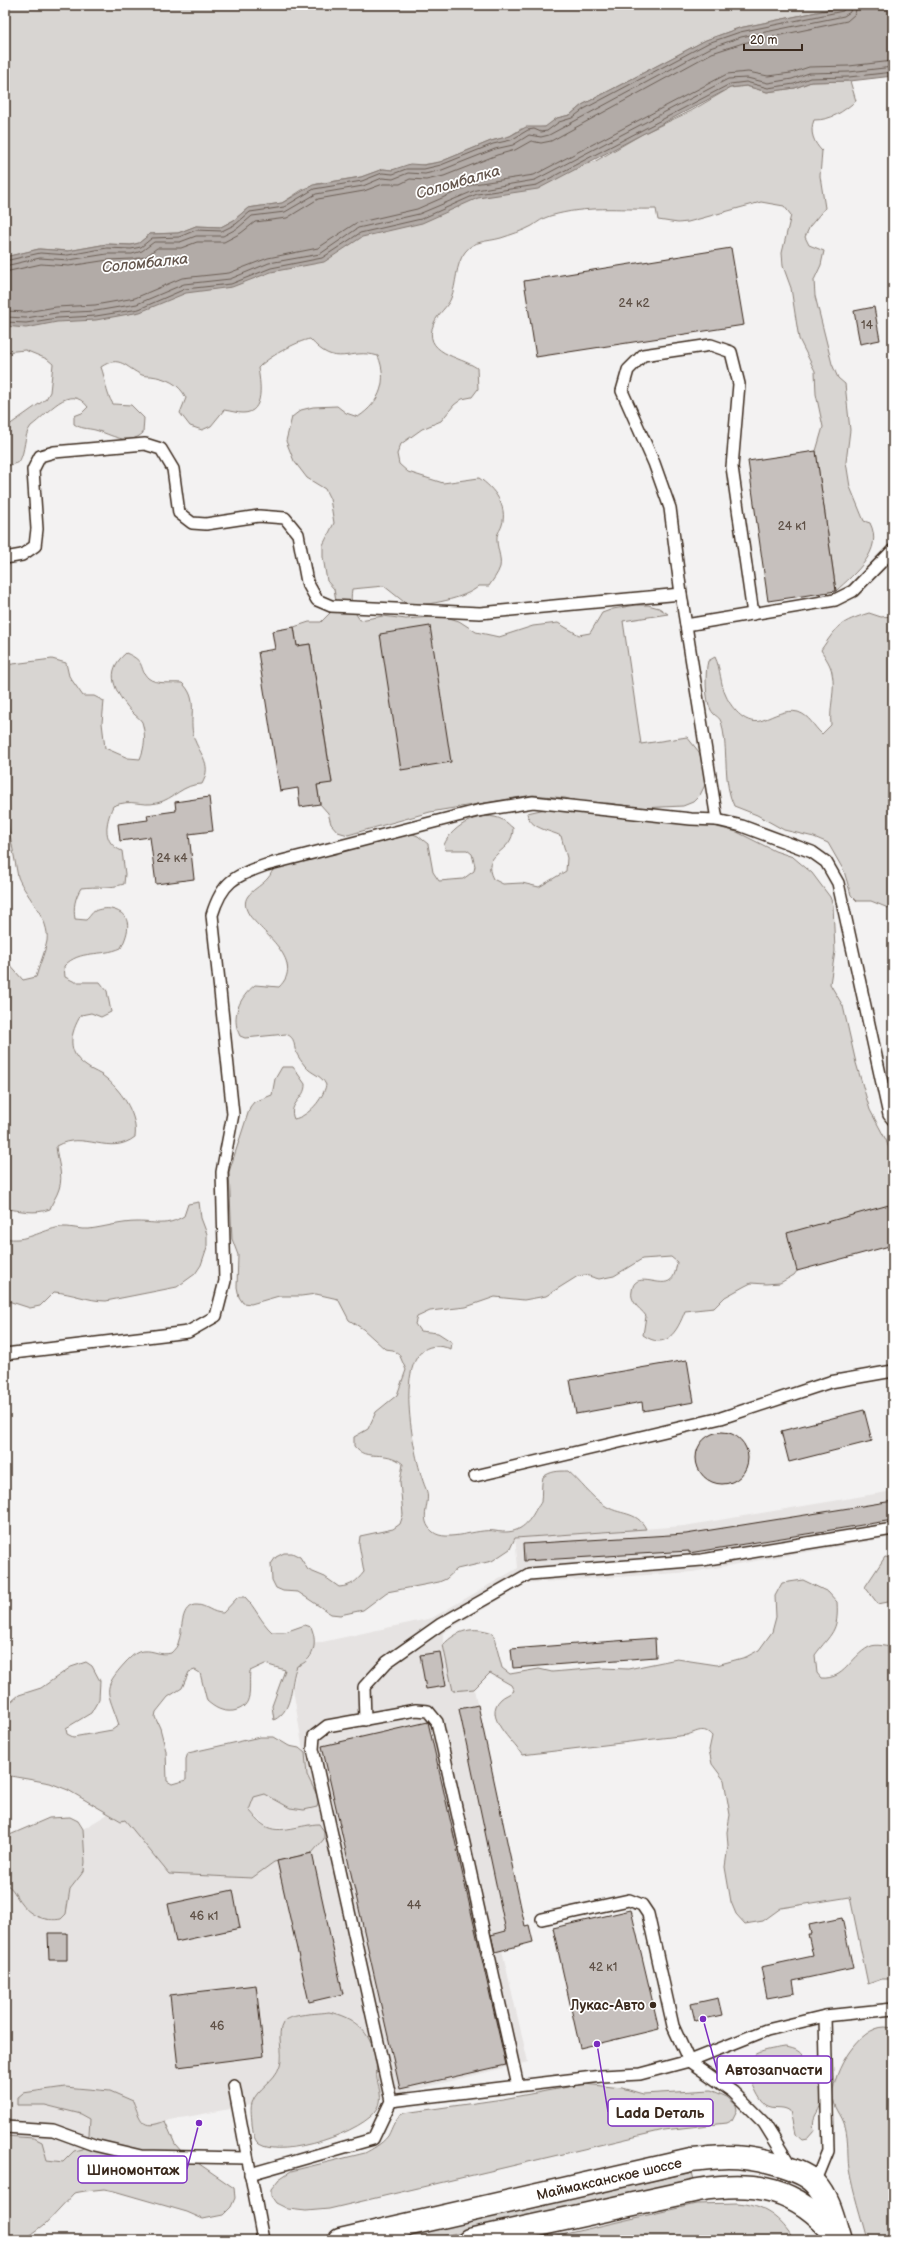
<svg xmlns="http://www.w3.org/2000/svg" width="898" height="2245" font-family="'Balsamiq Sans',sans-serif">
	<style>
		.built { fill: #e6e3e2 }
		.green { fill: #d8d5d2; stroke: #8a8078 }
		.water { fill: #b2aba7; stroke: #827770 }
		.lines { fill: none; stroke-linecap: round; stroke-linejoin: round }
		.shore { stroke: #6b5e55; stroke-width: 1 }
		.building { fill: #c6c0bd; stroke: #3b2a1e }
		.service-casing { stroke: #3b2a1e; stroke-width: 14 }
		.primary-casing { stroke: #3b2a1e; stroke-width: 25 }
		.service { stroke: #fff; stroke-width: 11 }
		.primary { stroke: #fff; stroke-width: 22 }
		.poi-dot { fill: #3b2a1e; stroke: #fff; stroke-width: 1.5 }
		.labels { text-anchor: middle; stroke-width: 3.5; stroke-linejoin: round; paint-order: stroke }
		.number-label { font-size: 12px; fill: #5e5046 }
		.poi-label { font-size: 14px; font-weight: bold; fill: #3b2a1e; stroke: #fff; text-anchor: end }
		.street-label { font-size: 14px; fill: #3b2a1e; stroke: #fff }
		.water-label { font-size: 15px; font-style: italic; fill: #65574e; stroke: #fff }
		.leader { fill: none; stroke: #7b2cbf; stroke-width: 1.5 }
		.callout-dot { fill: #7b2cbf; stroke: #fff; stroke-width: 1.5 }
		.callout { fill: #fff; stroke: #7b2cbf; stroke-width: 1.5 }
		.callout-label { font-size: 15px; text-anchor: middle; font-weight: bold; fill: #3b2a1e }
	</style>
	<rect width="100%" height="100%" fill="#f3f2f2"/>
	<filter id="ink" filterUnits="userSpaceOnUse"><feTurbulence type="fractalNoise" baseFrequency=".025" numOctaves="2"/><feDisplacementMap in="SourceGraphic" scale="8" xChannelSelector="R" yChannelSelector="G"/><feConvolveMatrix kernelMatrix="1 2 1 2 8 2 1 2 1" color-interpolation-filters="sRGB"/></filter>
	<g filter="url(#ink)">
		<path class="built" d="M893,1491V1537L692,1572L527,1583L443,1633V1645L453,1691L474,1689L524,1926L498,1933L528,2062L381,2098L374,2051L366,2035L355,2021L300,2015L290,2017L283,2024L280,2033V2065L270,2083L255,2096L251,2105L165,2121L155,2125H147L140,2120L133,2101L126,2098L82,2088L65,2087L31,2092L36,2105H45L81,2114L90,2119L89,2135L82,2149L74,2151L63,2162H55L47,2160L45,2151L34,2138L5,2136V1884L11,1887L21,1904L27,1910L44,1919L52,1921L61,1919L66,1913L70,1889L80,1877L85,1862L83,1829L108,1814L121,1821L125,1820L169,1874L252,1878L274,1862L312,1853L324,1839L322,1826L319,1824L284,1828H268L249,1810L254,1797L265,1794L290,1808L304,1810L317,1807L319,1799L307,1775L293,1689L297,1666L308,1661L312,1656L313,1644L432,1618L518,1568L515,1538L684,1526Z"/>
		<g class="green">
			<path d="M5,5H851L739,28L706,40L582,105L570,115L557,118L546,127L521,129L510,136L491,141L440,162L392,170L383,169L361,177L317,184L302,190L282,203L248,208L234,220L221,227L196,226L178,233L150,234L139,243L131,245L107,244L68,251L39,249L5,257Z"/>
			<path d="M850,81L856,101C842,112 832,120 814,120C809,132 814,143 822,151L820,176L825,208L810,226L805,237L809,245L824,251L821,265L814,280L815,296L832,364L838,378L845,384L850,430L846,462L850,487L864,521L870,523C884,551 855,573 836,591L816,451L823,427L816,394L815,371L799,339L791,288L783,266L782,253L791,215L784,206L761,202L688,222L678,223L658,220L656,209C617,210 588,205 550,216C543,218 538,222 532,226C523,231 510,235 501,238C487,242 474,240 465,252C455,265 457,283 451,298C448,307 438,313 434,323C421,354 460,356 477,368L478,389L472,397L462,399L454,405L441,421L422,429L401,444L397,454L399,464L408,472L443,483L479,478C494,488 508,506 502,525C501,529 498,532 497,536C496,547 502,557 500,567C498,574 492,581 489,586H479C465,599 428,605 409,606L384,586L352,589C350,602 352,609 360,620L383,616L406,619L443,616L459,621L476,632L499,637L533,626L558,623L579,635L590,633L602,613L613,609L636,605H648L659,608L668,614L623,621L641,744L687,737L699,752L703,763L705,785L700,795L693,802L683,806L641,808L608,803L587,804L565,798L533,795L430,812L348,835L338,832L331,824L328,813L320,804L317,785L332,782L310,644L297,646L294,627L309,622H321L332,611L336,601L334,589L327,581L323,557V545L334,523L330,499L325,489L307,478L294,461L286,441L292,417L301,410L313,407L337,406L346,413L358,417C381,402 388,380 378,356C349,347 337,370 310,339C297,341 267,358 258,368C260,381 266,413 243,413C237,413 231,411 224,410L211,426L202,430L190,426L180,413L186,398C180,384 166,378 151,376C148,376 145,376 142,375C126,368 120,354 101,367C106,380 105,392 113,404L131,405L144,418L143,433C128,447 111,434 95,430C87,428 81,429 74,424V416L82,413L88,407C69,382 48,414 31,426C23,436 26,451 19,462L5,467V428L46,399L50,392L53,364L47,359L25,350L5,352V308L594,162L644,133L691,111L730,88L746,86L767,92L795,88L811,82Z"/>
			<path d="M869,613L881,617L893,616V910L871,901H857L851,895L844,871L828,843L814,837L784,830L757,815L734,806C723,783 728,754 723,730C720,713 717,720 711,710C705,700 705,672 708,661L715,657C721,669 720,684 726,696C732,709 747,727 763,720C774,716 785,709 798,712C810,716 813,726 822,734L831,725C829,707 836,690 832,673C831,665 825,657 821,650C838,625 840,622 869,613Z"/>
			<path d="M126,653C147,662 138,668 148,678C156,685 173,682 182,683C199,699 189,715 193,734C197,753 214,762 202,784C183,784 174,799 157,803C140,807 133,798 113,806C105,824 102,843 122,851L125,874L124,884C109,889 97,886 81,888C75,898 73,907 75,919L86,920C89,918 92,912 95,911C98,909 107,908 111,909C134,914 129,932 121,948C101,957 80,949 64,966L65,977L75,982H100L107,991L111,1012L101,1017L91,1013L81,1015C70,1033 66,1052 86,1066C92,1071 101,1073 107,1079C123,1093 138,1116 135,1137C109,1157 85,1130 56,1146C57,1160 64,1175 59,1189C57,1196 52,1202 50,1209C34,1215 21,1210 5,1209V947L8,963L23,980L36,977C39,965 45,953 47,941C50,918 26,897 18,877L5,808V665L52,659L66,663L69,676L83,696H94L104,701L102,723L105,748L128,758L140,759C145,747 146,735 142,722C140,718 134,715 131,711C115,692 103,672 126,653Z"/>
			<path d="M550,808L701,823L737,832L775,851L793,857L812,873L830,897L833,905L835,951L830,984L843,1006L856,1063L870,1110L886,1140L893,1160V1205H889L797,1271L794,1275L780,1283L766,1284L751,1283L745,1286L725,1297L714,1308L685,1311C677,1332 666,1351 643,1335L646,1316C643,1311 637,1308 634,1302C632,1298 631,1296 632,1291C634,1270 658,1287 669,1281C675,1278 676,1268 677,1262L671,1257L642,1259L614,1276L599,1279L585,1275L578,1276L546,1296L524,1300L495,1297L466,1307L430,1311L417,1317L415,1324L420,1331L438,1333L452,1342L451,1349C384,1325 414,1462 426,1489C432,1503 417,1519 433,1532C447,1543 477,1528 495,1531C516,1535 527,1527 536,1509C538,1507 540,1504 541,1502C542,1494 541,1485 543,1477C551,1471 558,1471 568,1471C581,1482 590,1496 604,1505C619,1516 637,1510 646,1529L515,1538L510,1549L492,1561L457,1569L446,1579L439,1582L387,1592L363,1610L340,1615L331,1614L298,1592L283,1591L276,1588L272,1580L271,1564L276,1557L284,1553H292L300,1557L308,1570L325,1577L339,1587C351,1586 356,1582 364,1572L359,1544L360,1536L393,1529L400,1524L403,1515L400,1482L403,1464C384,1448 367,1463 354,1446V1437L368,1429L376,1412L397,1395L406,1370L399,1354L393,1350L385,1349L363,1329L349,1320L338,1299L316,1294L301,1296H279L251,1304L243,1303L239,1297L237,1287L238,1255L232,1239L229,1172L250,1107L254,1102L272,1095L275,1079L282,1067H293L305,1084C306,1099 287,1103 294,1119C309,1116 323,1099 326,1085C322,1075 311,1074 305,1066C302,1062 298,1057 296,1052C293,1044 296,1038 286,1034L245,1038L240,1036C230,1016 240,997 255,985L279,987C305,962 265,935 250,916C236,895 257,891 268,878C271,875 272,870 275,867L378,841L413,834L418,836L428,844L433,872L439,881L463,879L474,871L475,866L472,854L467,850H446L444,845C452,825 483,809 503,820C507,822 510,826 513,828C514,854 479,852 493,879L503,884L522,883L539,887L566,871L567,858L561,836C549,830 530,829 527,813Z"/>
			<path d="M199,1202L201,1218L207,1234V1247L201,1265L195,1274L177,1287L106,1301C88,1301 72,1293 54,1292L40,1306L30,1308L5,1300V1238C25,1243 41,1230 61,1227C70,1226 80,1230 89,1229C105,1227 121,1222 137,1222C157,1222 166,1227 184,1216L188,1204Z"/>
			<path d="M885,1557L893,1558V1601L878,1604L865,1587Z"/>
			<path d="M803,1580L828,1592L837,1602C839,1632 831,1633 815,1655L817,1673L821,1678C845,1680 850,1657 869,1647C877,1643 885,1647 893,1647V1979H882L868,1984L850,1897L781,1908L763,1921L745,1924L736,1914L731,1902L725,1867L728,1846L727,1832L730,1815L724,1780L712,1764L709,1750L712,1736C704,1726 697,1732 687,1735L522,1755C513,1740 482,1717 501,1699C504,1696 510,1694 514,1691L511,1685L490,1673L474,1689L453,1691L443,1645C457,1630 473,1626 493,1633L502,1668L510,1674L539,1669L552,1672L601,1668L628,1669L677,1659L717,1665L746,1657L759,1650L772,1632L776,1617L775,1596L782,1583Z"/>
			<path d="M238,1597H245C255,1607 261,1622 272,1632H285L305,1625L311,1627C318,1643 314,1661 297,1666C289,1684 295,1709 274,1720L272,1706L285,1670L265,1664L250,1671C248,1688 255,1707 233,1711C222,1712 215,1708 207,1701L200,1673L195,1670L189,1672L182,1688L168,1697L156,1712L155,1717L160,1728L166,1751L167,1781L172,1784L186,1780V1759L188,1753L260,1737H274L289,1746L299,1748L305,1753L307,1775L319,1799L317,1807L304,1810L290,1808L265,1794L254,1797L249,1810C254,1815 258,1822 265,1826C279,1835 303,1824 319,1824L324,1831V1839L312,1853L274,1862L252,1878L169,1874L125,1820L121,1821L68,1790L50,1783L5,1775V1707L19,1695L41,1688L71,1667L86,1662L92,1666L100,1681L99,1699L91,1713L66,1728L67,1734L73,1737L112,1730L119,1725C108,1691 100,1690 126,1662C131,1657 136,1651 144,1651C154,1650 160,1656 171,1653C175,1649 178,1646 179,1640C183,1629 180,1604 197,1605C206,1605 212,1613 223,1613Z"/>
			<path d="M70,1817L78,1821L83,1829L85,1862L84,1871L70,1889L66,1914L61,1919C46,1922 30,1916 21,1903C15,1896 14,1888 5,1884V1837L49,1818Z"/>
			<path d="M329,2012C352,2017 368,2029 374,2052C377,2061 376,2070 377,2079C379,2089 383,2099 378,2108C365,2132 282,2159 259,2144C253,2139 253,2131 252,2124C252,2118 250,2109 252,2103C257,2088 275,2082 280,2065C284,2053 276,2034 283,2023C290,2013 318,2014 329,2012Z"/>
			<path d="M885,2027L893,2028V2240H867C861,2216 853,2193 849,2169C847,2155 849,2140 845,2126C842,2115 833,2107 833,2095C833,2071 859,2027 885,2027Z"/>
			<path d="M785,2047C808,2050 801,2061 811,2074C818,2085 823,2086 821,2102C819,2115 811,2114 814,2131L807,2139L802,2140L795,2134L790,2111C782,2105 774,2110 766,2105C760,2101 756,2091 753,2085C738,2054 759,2051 785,2047Z"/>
			<path d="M584,2084L622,2088L643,2094L711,2090L727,2097L736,2105L737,2110L732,2120L726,2123L664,2130L329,2209L306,2211L288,2209L276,2203L271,2196V2189L279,2179L291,2171L365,2153C372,2149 382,2144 388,2136C393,2127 394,2118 404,2113L503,2099Z"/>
			<path d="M65,2087L110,2091L133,2101C141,2120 141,2131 165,2121L175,2144L182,2152L234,2188L235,2198L231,2207L223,2215L203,2219L187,2212L114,2191L104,2189L85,2191L74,2193L44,2225L24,2240H5V2136L34,2138L42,2142L47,2160L63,2162L74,2151L82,2149L89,2135L90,2119L81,2114L45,2105H17V2098L23,2093Z"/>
			<path d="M692,2172L694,2180L425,2240H388Z"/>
			<path d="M737,2203C764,2205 781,2218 794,2240H539L696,2204Z"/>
		</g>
		<path class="water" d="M851,5H893V76L850,81L811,82L795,88L767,92L746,86L730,88L538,189L478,198L422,223L362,237L324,262L271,272L232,287L186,293L140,312L96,320L57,322L26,328L5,326V257L39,249L68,251L107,244L131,245L139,243L150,234L178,233L196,226L221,227L234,220L248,208L282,203L313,185L361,177L383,169L392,170L410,164L424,165L440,162L491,141L510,136L526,127H545L557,118L570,115L582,105L706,40L739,28Z"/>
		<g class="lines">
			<g class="shore">
				<path d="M5,261L40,253L68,255L107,248L131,249L141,247L152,238L179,237L196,230L222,231L236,224L250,212L284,207L314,189L362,181L382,173L393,174L406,169H424L441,165L493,144L511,140L528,130L534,129L541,132L547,131L559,122L572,118L584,109L708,43L740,32L843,11L846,5"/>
				<path d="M5,266L40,258L69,260L107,254H132L142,251L154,242H180L196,236H223L238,228L252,216L285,212L316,194L363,186L382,178L393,179L408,173L425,174L442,170L495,149L513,145L529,135L541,137L549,135L710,48L741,37L844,16L850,12L851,5"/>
				<path d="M5,272L41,264L69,266L108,260L133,259L145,257L157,248H181L197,242H224L241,233L255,222L287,218L318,199L364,191L383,184H400L410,179L426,180L444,176L497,155L515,150L531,141L541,143L551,141L712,53L743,43L847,21L855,14L857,5"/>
				<path d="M5,311L26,312L56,307L95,305L135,298L182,278L229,273L268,258L318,248L356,223L417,209L474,184L534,175L727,74L748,72L768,76L791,73L809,67L849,66L893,61"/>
				<path d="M5,317L26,318L56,313L96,311L137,304L184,284L230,279L269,263L320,254L358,228L419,214L476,190L535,180L728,79L747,78L768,83L792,79L809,73L849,72L893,67"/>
				<path d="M5,322L26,323L57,318L96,316L139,309L185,289L231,284L271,268L322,258L360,233L421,219L477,194L537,185L730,84L746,82L768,88L794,84L810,78L849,77L893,72"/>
			</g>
		</g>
		<g class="building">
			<path d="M731,248L744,325L536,357L524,281Z"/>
			<path d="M874,307L880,340L860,344L854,311Z"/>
			<path d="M816,451L836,591L768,601L748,461Z"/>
			<path d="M430,626L451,762L401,770L380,634Z"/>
			<path d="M294,627L297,646L310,644L332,783L317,785L320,804L300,807L298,788L280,791L258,652L275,649L272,631Z"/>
			<path d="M209,797L213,831L189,834L194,879L156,884L150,837L120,841L118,824L148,820L147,815L176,811L175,802Z"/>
			<path d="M889,1205L893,1220V1245L797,1271L787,1233Z"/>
			<path d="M687,1360L694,1402L643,1411L642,1402L576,1414L570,1380Z"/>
			<path d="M864,1410L872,1441L789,1462L781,1431Z"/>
			<circle cx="722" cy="1458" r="26"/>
			<path d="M893,1501V1520L689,1553V1551L524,1561L523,1544L686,1534Z"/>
			<path d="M655,1638L656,1657L513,1668L511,1649Z"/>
			<path d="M440,1652L446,1686L426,1689L420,1655Z"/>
			<path d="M478,1705L525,1926L529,1925L533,1942L495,1952L491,1935L506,1931L459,1709Z"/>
			<path d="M428,1722L506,2065L400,2089L322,1746Z"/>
			<path d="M312,1853L343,1994L309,2002L277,1861Z"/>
			<path d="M233,1890L240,1928L176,1942L168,1904Z"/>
			<path d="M631,1910L659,2029L580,2048L553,1928Z"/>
			<path d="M842,1918L853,1968L793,1981L795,1993L767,1998L761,1967L813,1956L808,1934H811L809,1925Z"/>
			<path d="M48,1933H67V1960H49Z"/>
			<path d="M256,1985L264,2056L178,2067L170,1995Z"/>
			<path d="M718,1998L722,2015L695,2021L691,2004Z"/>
		</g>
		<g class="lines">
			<defs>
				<g id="service">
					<path d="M5,558L22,555L35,546L37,529L33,470L40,456L54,452L145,444L161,449L173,469L179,513L192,523L206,524L259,516L285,518L298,534L307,582L317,600L331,606L480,613L681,594"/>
					<path d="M686,625L835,600L853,591L893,550"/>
					<path d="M717,820L681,594L670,508L654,463L622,391L628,370L643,355L711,345L731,352L739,384L732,467L753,614"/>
					<path d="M5,1354L188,1332L216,1316L225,1281L222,1172L233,1114L212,915C222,882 234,876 266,865L477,811L533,802L691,819L717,820L742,826L812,852L826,862L838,883L889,1115L893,1120"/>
					<path d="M475,1476L721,1418L830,1382L893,1371"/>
					<path d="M365,1720L364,1687L387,1662L441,1624L529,1574L702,1560L893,1529"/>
					<path d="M542,1919L629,1900L642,1905L648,1914L673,2026L689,2061L733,2092L764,2123L792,2168"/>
					<path d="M234,2086L263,2240"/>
					<path d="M391,2101L602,2076L640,2074L689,2061L767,2030L825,2016"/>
					<path d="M5,2127L53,2130L94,2145L141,2156L247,2158"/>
					<path d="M250,2174L373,2139L391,2101L313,1749L314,1736L327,1726L416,1710L428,1711L437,1722L518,2086"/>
					<path d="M815,2183L828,2151L825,2016L893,2009"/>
				</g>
				<g id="primary">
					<path id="s1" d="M340,2240L691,2160C703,2159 715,2157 728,2157C751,2157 801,2167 816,2184C830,2199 834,2221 840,2240"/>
					<path d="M469,2240L698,2190C754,2180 797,2188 835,2234"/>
				</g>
			</defs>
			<use href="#service" class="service-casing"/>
			<use href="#primary" class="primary-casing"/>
			<use href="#service" class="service"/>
			<use href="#primary" class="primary"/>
		</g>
	</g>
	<circle class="poi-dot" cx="653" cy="2005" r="4"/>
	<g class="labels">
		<g class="number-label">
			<text x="634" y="307">24 к2</text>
			<text x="867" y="329">14</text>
			<text x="792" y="530">24 к1</text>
			<text x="172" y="862">24 к4</text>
			<text x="414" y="1909">44</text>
			<text x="204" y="1920">46 к1</text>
			<text x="603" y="1971">42 к1</text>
			<text x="217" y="2030">46</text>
		</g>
		<g class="poi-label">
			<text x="645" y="2010">Лукас-Авто</text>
		</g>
		<g class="street-label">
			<text dy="5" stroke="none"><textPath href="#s1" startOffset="276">Маймаксанское шоссе</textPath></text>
		</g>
		<g class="water-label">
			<text transform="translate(458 182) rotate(-16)" y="5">Соломбалка</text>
			<text transform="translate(145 263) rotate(-6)" y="5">Соломбалка</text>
		</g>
	</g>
	<path class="leader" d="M703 2019L717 2070M597 2044L608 2112M199 2123L187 2169"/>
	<g class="callout-dot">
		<circle cx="703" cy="2019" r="4"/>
		<circle cx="597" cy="2044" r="4"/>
		<circle cx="199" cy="2123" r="4"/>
	</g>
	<g class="callout">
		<rect x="717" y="2056" width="114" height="27" rx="4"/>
		<rect x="608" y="2099" width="105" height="27" rx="4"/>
		<rect x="78" y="2156" width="109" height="27" rx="4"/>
	</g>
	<g class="callout-label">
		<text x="774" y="2075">Автозапчасти</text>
		<text x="660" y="2118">Lada Dеталь</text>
		<text x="133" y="2175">Шиномонтаж</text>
	</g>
	<rect width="898" height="2245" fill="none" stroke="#fff" stroke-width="20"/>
	<rect x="10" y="10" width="878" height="2225" fill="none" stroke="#3b2a1e" stroke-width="1.5" filter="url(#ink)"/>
	<path d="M744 44v6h58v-6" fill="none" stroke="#3b2a1e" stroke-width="2"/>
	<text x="750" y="44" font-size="12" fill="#3b2a1e" stroke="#ffffff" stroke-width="3" paint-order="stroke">20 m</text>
</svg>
